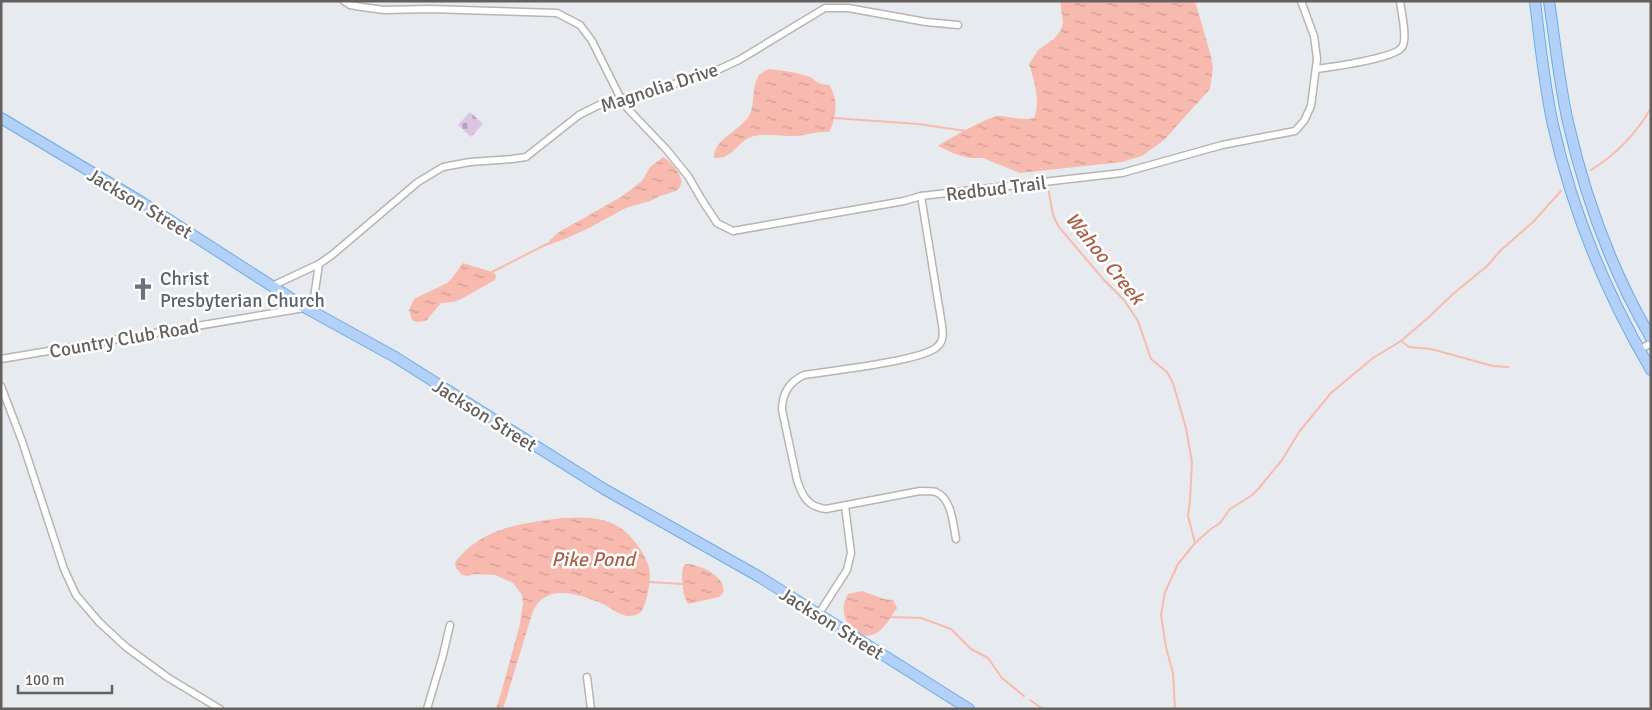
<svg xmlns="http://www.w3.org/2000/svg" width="1652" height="710" font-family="Signika,sans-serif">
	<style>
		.cemetery { fill: url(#cemetery-stones) }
		.water { fill: url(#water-ripples) }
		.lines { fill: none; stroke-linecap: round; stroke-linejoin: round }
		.stream { stroke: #f8baae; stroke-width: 2 }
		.minor-casing { stroke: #b7b4b2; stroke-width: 9 }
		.primary-casing { stroke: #69ade5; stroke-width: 12 }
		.minor { stroke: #fff; stroke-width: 6 }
		.primary { stroke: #b2d0f8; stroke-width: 10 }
		.labels { text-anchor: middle; stroke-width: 5; stroke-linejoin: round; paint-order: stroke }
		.street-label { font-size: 19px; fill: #65605e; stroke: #fff }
		.worship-label { font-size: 19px; fill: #5b616d; stroke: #fff; text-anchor: start }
		.water-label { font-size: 20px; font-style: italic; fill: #a9624c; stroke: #fff }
	</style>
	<defs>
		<pattern id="cemetery-stones" width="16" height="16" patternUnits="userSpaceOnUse" patternTransform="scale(1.25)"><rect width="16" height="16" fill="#dcc5e4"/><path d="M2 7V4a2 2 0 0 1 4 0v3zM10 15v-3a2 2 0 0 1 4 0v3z" fill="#b6a3bc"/></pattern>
		<pattern id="water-ripples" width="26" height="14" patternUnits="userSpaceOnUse" patternTransform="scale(1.25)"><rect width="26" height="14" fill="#f8baae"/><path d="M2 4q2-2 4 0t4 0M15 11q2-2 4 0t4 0" fill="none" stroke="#cc9b91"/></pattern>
	</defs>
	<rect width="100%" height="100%" fill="#e7ebef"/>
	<path class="cemetery" d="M470,112L483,124L471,137L458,125Z"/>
	<g class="water">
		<path d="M1060,1H1195L1211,56L1213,68L1210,89L1164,140L1142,156L1122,162L1020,173L983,158H970L955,154L938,146C946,140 990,116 998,116C1011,116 1021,121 1034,118C1041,102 1034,80 1029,64L1038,50L1054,39L1061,30L1063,23Z"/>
		<path d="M769,69C782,70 794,72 807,76C817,79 813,84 829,85C839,98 836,119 829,132C817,131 806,136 793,136C781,136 766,133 754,136C736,141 735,159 714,158C713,139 741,131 750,114C757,99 748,76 769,69Z"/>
		<path d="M663,157C670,161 688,179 679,188C675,193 664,194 658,197C647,204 633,204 622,210C598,223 574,237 548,245L550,240L559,232L621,197L642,181L650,167Z"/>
		<path d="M463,263L492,272L496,275L495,280L463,298L454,302L441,303L426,321L417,322L412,320L409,310L414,299L447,283L453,277Z"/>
		<path d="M562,518C586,517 611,516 630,536C638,545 646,556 649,568C652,577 647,606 640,613C637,615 632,616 629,616C621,616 612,609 605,605C580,594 544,581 532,614L503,709H496L501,693L520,624L523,603L522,595L513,583L495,575L476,574L467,576L462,575L456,568L455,562C461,555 467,548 475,543C500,525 533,522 562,518Z"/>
		<path d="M686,564C699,564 727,576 723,593L719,597L688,604C682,593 681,580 683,567Z"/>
		<path d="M862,591L884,599L893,600L897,608C891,616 886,627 878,632C854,647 835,614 848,594Z"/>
	</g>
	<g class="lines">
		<g class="stream">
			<path d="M834,118L918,124L966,131"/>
			<path d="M1591,170C1617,154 1636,134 1651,108"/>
			<path d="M1048,188L1053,215L1059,227L1103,279L1124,300L1138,321L1151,359L1167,372L1173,383L1186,428L1192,462L1190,500L1188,516L1195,543"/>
			<path d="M492,272L549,243"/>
			<path d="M1401,341L1409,347L1431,349L1493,366L1508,367"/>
			<path d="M650,582L682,584"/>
			<path d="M890,617L921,618L951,629L971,649L988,658L1002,678L1024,696"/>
			<path d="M1030,700L1043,709"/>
			<path d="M1175,709L1173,673L1166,647L1161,615L1165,592L1178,564L1195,543L1211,529L1220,523L1230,509L1251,496L1259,488L1282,460L1299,432L1331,393L1373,358L1401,341L1429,317L1453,294L1487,266L1501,250L1533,222L1561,191"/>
		</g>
		<defs>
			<g id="minor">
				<path d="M344,1L350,5L362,7L384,10L430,9L557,13L580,25L592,41L621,99L628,109L666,149L688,176L702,200L717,223L733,231L904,201L921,196L1122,173L1222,145L1295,131L1304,121L1311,106L1317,59L1314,36L1301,1"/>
				<path d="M1316,69C1331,67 1396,58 1402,47C1408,39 1401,11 1400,1"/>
				<path d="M921,196L942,325C943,333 944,341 937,347C922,361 829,371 804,375C789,382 782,394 782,410L797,480C802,496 808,507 826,509L920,491C925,491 931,491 936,492C952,499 953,524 956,539"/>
				<path d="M272,286L319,264L332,255L418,182L443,167L470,162L512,159L526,157L579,115L605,102L621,99L709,74L739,60L825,8H848L926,22L958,25"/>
				<path d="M312,311L319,264"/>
				<path d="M1639,350L1651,343"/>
				<path d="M1,359L304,308"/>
				<path d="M1,386L22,441L64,569L76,595L99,622L126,647L167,677L220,709"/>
				<path d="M818,615L847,570L851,553L845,506"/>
				<path d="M587,677L591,709"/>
				<path d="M427,709L443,655L450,625"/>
			</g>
			<g id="primary">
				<path d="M1535,1C1540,43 1544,84 1553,125C1572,210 1607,295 1651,370"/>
				<path d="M1549,1C1555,41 1559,82 1568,122C1585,197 1612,271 1651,338"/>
				<path d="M1,118L143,203L306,308L395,357L604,489L758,576L969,709"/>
			</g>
		</defs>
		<use href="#minor" class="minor-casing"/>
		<use href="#primary" class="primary-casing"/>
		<use href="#minor" class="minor"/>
		<use href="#primary" class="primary"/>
	</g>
	<defs>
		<symbol id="church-bare" viewBox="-9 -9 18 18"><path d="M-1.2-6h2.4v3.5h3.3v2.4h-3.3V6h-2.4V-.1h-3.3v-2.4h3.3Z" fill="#6b7280" stroke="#fff" stroke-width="2.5" paint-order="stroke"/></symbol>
	</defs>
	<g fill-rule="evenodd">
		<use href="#church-bare" x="127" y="273" width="32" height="32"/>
	</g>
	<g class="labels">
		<g class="street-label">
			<text transform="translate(659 87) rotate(-18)" y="7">Magnolia Drive</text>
			<text transform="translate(996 188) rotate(-7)" y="7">Redbud Trail</text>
			<text transform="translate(140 203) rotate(31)" y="7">Jackson Street</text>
			<text transform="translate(124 338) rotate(-10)" y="7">Country Club Road</text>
			<text transform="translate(485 415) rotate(32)" y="7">Jackson Street</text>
			<text transform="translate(832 623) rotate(32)" y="7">Jackson Street</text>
		</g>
		<g class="worship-label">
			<text x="160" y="285">Christ<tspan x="160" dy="22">Presbyterian Church</tspan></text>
		</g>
		<g class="water-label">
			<text transform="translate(1105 258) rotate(51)" y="7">Wahoo Creek</text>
			<text x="593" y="566">Pike Pond</text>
		</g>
	</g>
	<rect width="1652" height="710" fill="none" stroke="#65605e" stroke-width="5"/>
	<path d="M18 685v8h94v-8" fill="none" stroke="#65605e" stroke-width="2.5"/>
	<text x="25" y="685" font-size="15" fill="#65605e" stroke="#ffffff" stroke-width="4" paint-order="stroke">100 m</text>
</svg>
